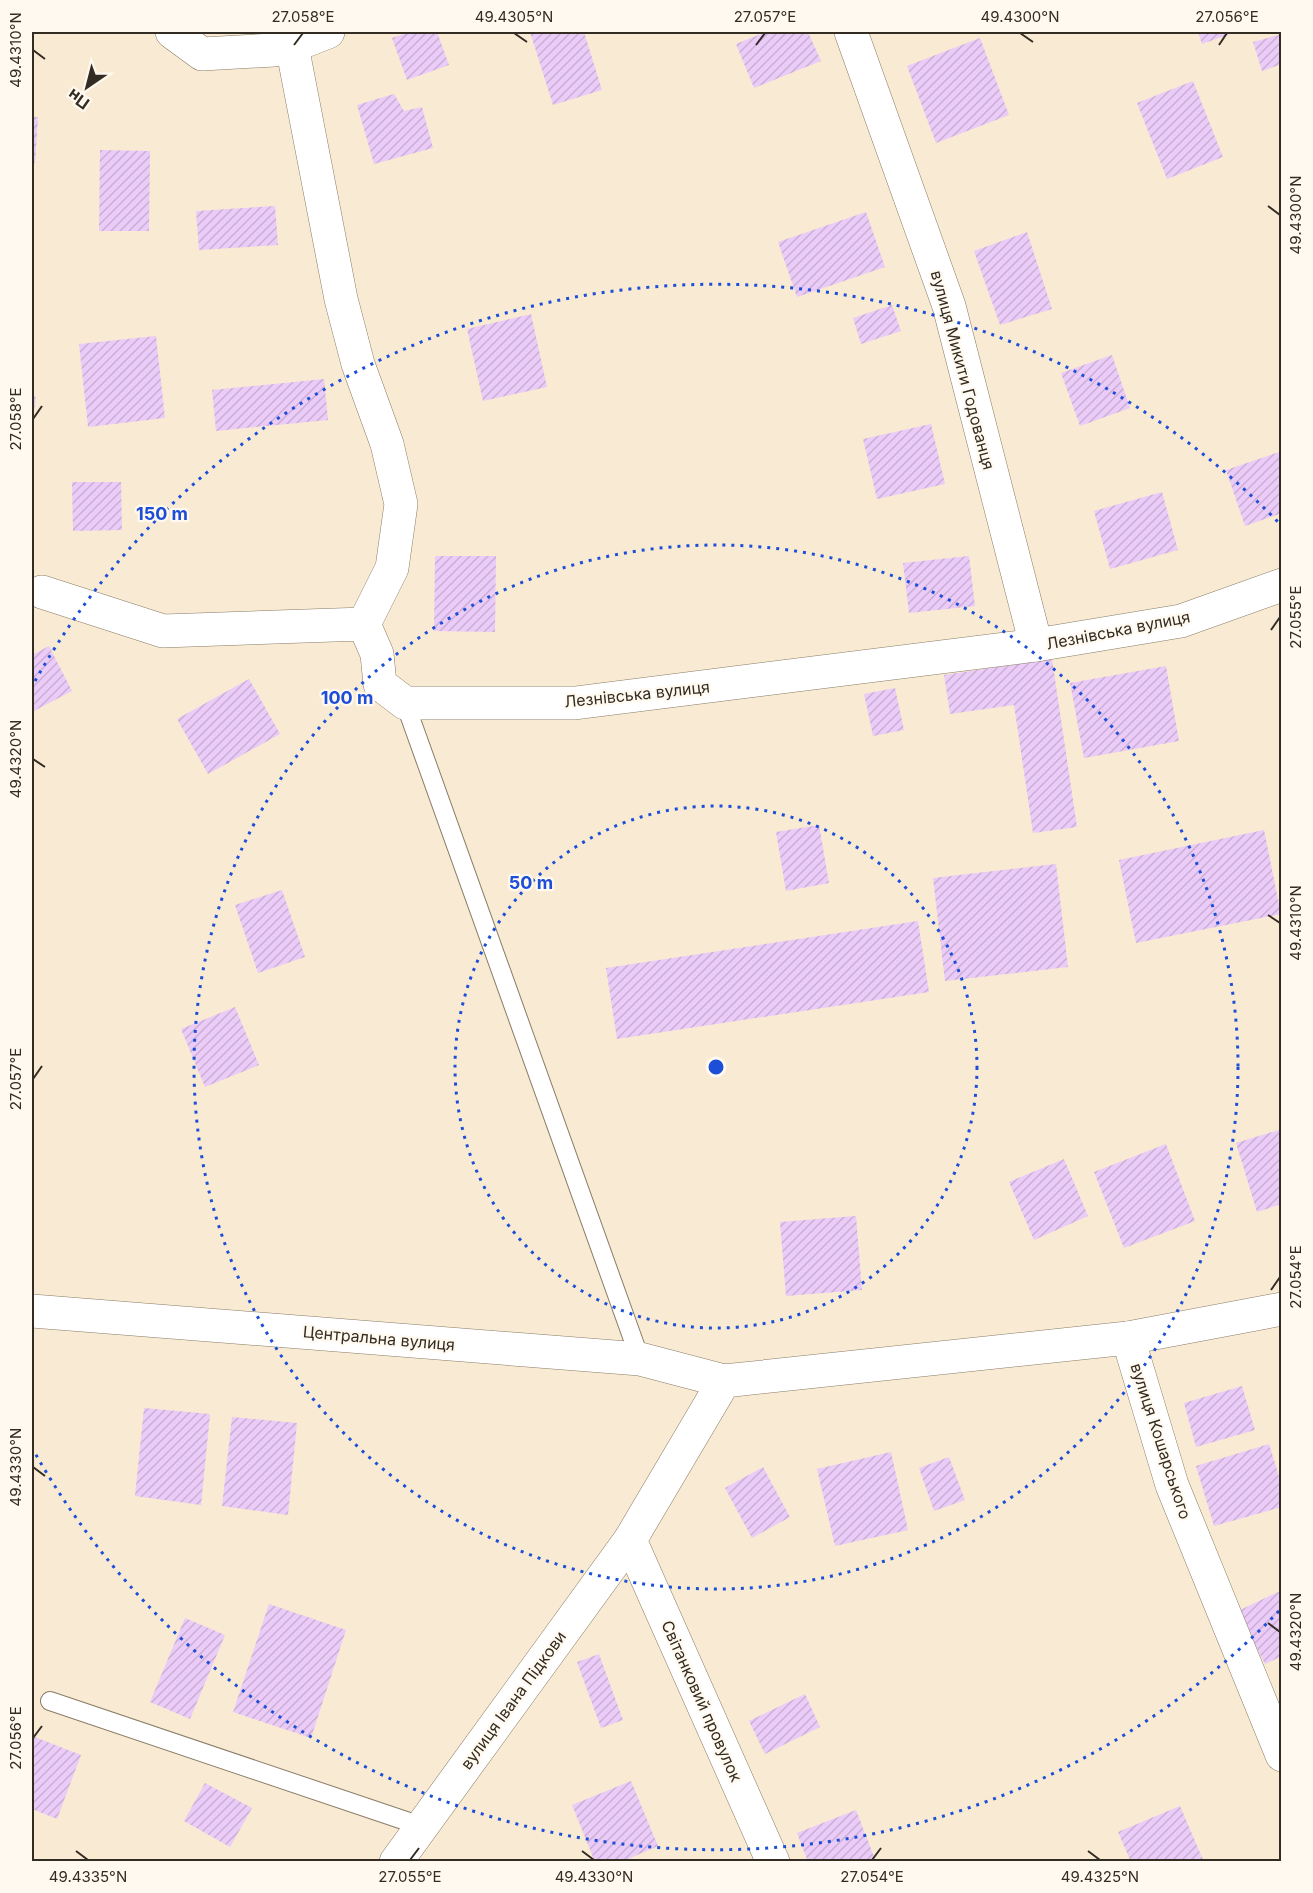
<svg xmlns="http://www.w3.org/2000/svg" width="1313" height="1893" font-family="Inter,sans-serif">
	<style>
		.building { fill: url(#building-hatch) }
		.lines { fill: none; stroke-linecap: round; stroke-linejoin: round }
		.service-casing { stroke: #897c66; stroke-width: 20 }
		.minor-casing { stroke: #897c66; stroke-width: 34 }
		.tertiary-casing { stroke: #897c66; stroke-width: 34 }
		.service { stroke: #fff; stroke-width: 18 }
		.minor { stroke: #fff; stroke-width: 33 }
		.tertiary { stroke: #fff; stroke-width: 33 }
		.ticks { fill: none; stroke: #322c23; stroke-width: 2 }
		.ring { fill: none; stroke: #1d4ed8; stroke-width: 3; stroke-dasharray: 3 6 }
		.labels { text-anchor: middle; stroke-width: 4.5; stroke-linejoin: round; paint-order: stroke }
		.street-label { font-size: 16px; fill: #322c23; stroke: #fff9ef }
		.centre { fill: #1d4ed8; stroke: #fff9ef; stroke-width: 3 }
		.ring-label { font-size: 18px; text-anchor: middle; font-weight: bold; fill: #1d4ed8; stroke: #fff9ef; stroke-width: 4.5; stroke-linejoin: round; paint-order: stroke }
		.neatline { fill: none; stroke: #322c23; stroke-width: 2 }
		.ticks-label { font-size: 15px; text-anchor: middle; fill: #322c23 }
	</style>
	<defs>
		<pattern id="building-hatch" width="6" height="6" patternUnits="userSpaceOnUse" patternTransform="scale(1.5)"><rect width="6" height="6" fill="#ebcbf8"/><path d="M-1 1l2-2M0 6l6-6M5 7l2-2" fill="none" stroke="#caaed4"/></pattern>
	</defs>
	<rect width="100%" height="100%" fill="#f9ead3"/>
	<g class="building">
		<path d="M410,32H437L449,65L407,80L392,38Z"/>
		<path d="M530,32H584L602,90L553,105Z"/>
		<path d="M766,32H808L821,61L754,88L736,44Z"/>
		<path d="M1198,32H1236L1202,44Z"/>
		<path d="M1282,34V64L1262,71L1253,42Z"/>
		<path d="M980,38L1009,115L936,143L907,66Z"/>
		<path d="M1193,81L1223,157L1167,179L1137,103Z"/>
		<path d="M394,94L404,111L422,107L433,148L374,164L357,105Z"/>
		<path d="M32,117H38L35,163H32Z"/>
		<path d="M100,150L150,151L149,231H99Z"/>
		<path d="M275,206L278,245L199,250L196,211Z"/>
		<path d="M866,212L885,267L797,297L778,242Z"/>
		<path d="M1027,232L1052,309L1000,325L974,251Z"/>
		<path d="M892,305L901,331L861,344L853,318Z"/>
		<path d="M531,314L547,387L483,401L467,329Z"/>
		<path d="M156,336L165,418L88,427L79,344Z"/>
		<path d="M1112,355L1130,408L1080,426L1061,373Z"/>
		<path d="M324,379L328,420L216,431L212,390Z"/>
		<path d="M32,396L36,397L33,418H32Z"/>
		<path d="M931,424L945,484L877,499L863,439Z"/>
		<path d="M1282,451V513L1245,526L1226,470Z"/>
		<path d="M72,482H121L122,530L73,531Z"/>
		<path d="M1162,492L1178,550L1110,569L1094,511Z"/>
		<path d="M435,556H496L495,632L434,631Z"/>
		<path d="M969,556L975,606L909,613L903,563Z"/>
		<path d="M49,646L72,691L32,712V655Z"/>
		<path d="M1052,659L1077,827L1033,833L1014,705L950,714L944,675Z"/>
		<path d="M1166,666L1179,741L1084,758L1070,683Z"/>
		<path d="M249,679L280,734L208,774L177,719Z"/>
		<path d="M895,688L904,730L873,736L864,694Z"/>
		<path d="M819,825L829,883L786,891L776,832Z"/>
		<path d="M1264,830L1281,914L1136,943L1119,860Z"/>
		<path d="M1056,864L1068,967L945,981L933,878Z"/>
		<path d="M282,890L305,957L258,973L235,905Z"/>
		<path d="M918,921L929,992L617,1039L606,968Z"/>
		<path d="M235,1007L259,1065L205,1087L181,1029Z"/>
		<path d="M1282,1129V1204L1257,1212L1236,1143Z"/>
		<path d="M1166,1144L1195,1221L1124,1248L1094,1172Z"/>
		<path d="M1064,1159L1088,1216L1034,1240L1009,1182Z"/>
		<path d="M856,1216L862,1290L786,1296L780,1222Z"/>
		<path d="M1242,1386L1255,1430L1196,1447L1184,1403Z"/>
		<path d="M144,1408L210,1414L201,1505L135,1496Z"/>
		<path d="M232,1417L297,1423L288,1515L222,1506Z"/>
		<path d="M1269,1444L1282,1486V1507L1214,1526L1196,1466Z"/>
		<path d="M891,1452L908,1530L835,1546L817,1469Z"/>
		<path d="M949,1457L965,1500L934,1511L919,1468Z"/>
		<path d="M763,1467L790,1517L752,1538L725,1488Z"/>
		<path d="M1282,1590V1656L1265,1664L1238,1611Z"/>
		<path d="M269,1604L346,1630L311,1738L233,1712Z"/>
		<path d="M185,1618L225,1635L190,1719L150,1702Z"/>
		<path d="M599,1654L623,1720L601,1728L577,1662Z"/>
		<path d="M805,1694L820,1727L765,1754L749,1721Z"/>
		<path d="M32,1736L81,1755L57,1819L32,1809Z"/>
		<path d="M631,1781L658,1846L621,1862H595L572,1805Z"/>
		<path d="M205,1783L252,1808L230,1847L184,1821Z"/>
		<path d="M1180,1806L1204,1862H1131L1118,1832Z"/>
		<path d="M856,1810L876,1862H808L797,1833Z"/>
	</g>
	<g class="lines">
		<defs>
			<g id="service">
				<path d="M405,703L640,1359"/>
				<path d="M50,1701L421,1826"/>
			</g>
			<g id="minor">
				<path d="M172,32L202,54L274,50L292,46L328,32"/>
				<path d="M851,32L949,306L1036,645"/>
				<path d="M292,46L341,299L358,364L387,444L401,504L392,568L364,624"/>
				<path d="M42,592L163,631L364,624L377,654L380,684L405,703H575L1036,645L1181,621L1282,585"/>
				<path d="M32,1311L640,1359L724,1381"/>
				<path d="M1128,1338L1172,1485L1282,1755"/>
				<path d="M396,1862L630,1540"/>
			</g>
			<path id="tertiary" d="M773,1862L630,1540L724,1381L1128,1338L1282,1309"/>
		</defs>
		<use href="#service" class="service-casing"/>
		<use href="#minor" class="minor-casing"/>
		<use href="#tertiary" class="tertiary-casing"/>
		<use href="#service" class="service"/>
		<use href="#minor" class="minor"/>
		<use href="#tertiary" class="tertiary"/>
	</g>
	<path class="ticks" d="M514,33L527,42M1020,33L1033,42M294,45L303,33M756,45L765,33M1219,45L1227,33M33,50L45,59M1268,206L1280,215M33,419L42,406M1271,630L1280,617M33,759L45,767M1268,915L1280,923M33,1079L42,1066M1271,1290L1280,1277M33,1467L45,1476M1268,1623L1280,1632M33,1738L42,1726M76,1851L88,1860M582,1851L594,1860M1088,1851L1100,1860M410,1860L419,1848M872,1860L881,1848"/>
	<g class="ring">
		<circle cx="716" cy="1067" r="261"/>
		<circle cx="716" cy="1067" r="522"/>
		<path d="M1279 1611A783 783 0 0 1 35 1453M35 681A783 783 0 0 1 1279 523"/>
	</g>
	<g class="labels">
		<g class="street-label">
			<text transform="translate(963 370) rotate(75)" y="6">вулиця Микити Годованця</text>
			<text transform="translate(1118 630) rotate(-11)" y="6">Лезнівська вулиця</text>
			<text transform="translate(637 694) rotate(-6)" y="6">Лезнівська вулиця</text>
			<text transform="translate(379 1338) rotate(5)" y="6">Центральна вулиця</text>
			<text transform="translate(1161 1441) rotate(72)" y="6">вулиця Кошарського</text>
			<text transform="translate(513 1700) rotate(-54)" y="6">вулиця Івана Підкови</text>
			<text transform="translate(702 1701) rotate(66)" y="6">Світанковий провулок</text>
		</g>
	</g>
	<circle cx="716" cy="1067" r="9" class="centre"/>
	<g class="ring-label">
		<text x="162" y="520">150 m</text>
		<text x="347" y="704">100 m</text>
		<text x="531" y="889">50 m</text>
	</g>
	<rect width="1313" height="1893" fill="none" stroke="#fff9ef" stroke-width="66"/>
	<g transform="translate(87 87) rotate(215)" stroke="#fff9ef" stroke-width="4.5" paint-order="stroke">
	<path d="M0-4.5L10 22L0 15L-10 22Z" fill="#322c23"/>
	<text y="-9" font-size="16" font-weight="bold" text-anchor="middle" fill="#322c23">Пн</text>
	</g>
	<rect x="33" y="33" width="1247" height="1827" class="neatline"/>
	<g class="ticks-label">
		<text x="303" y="22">27.058°E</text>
		<text x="514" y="22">49.4305°N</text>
		<text x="765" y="22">27.057°E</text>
		<text x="1020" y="22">49.4300°N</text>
		<text x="1227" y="22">27.056°E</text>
		<text transform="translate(16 50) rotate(-90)" y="5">49.4310°N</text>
		<text transform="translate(1296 215) rotate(-90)" y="5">49.4300°N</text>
		<text transform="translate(16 419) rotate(-90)" y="5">27.058°E</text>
		<text transform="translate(1296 617) rotate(-90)" y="5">27.055°E</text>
		<text transform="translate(16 759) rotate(-90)" y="5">49.4320°N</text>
		<text transform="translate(1296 923) rotate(-90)" y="5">49.4310°N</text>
		<text transform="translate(16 1079) rotate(-90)" y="5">27.057°E</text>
		<text transform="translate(1296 1277) rotate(-90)" y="5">27.054°E</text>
		<text transform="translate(16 1467) rotate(-90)" y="5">49.4330°N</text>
		<text transform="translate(1296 1632) rotate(-90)" y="5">49.4320°N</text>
		<text transform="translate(16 1738) rotate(-90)" y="5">27.056°E</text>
		<text x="88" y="1882">49.4335°N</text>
		<text x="410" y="1882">27.055°E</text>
		<text x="594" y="1882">49.4330°N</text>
		<text x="872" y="1882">27.054°E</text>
		<text x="1100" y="1882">49.4325°N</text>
	</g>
</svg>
